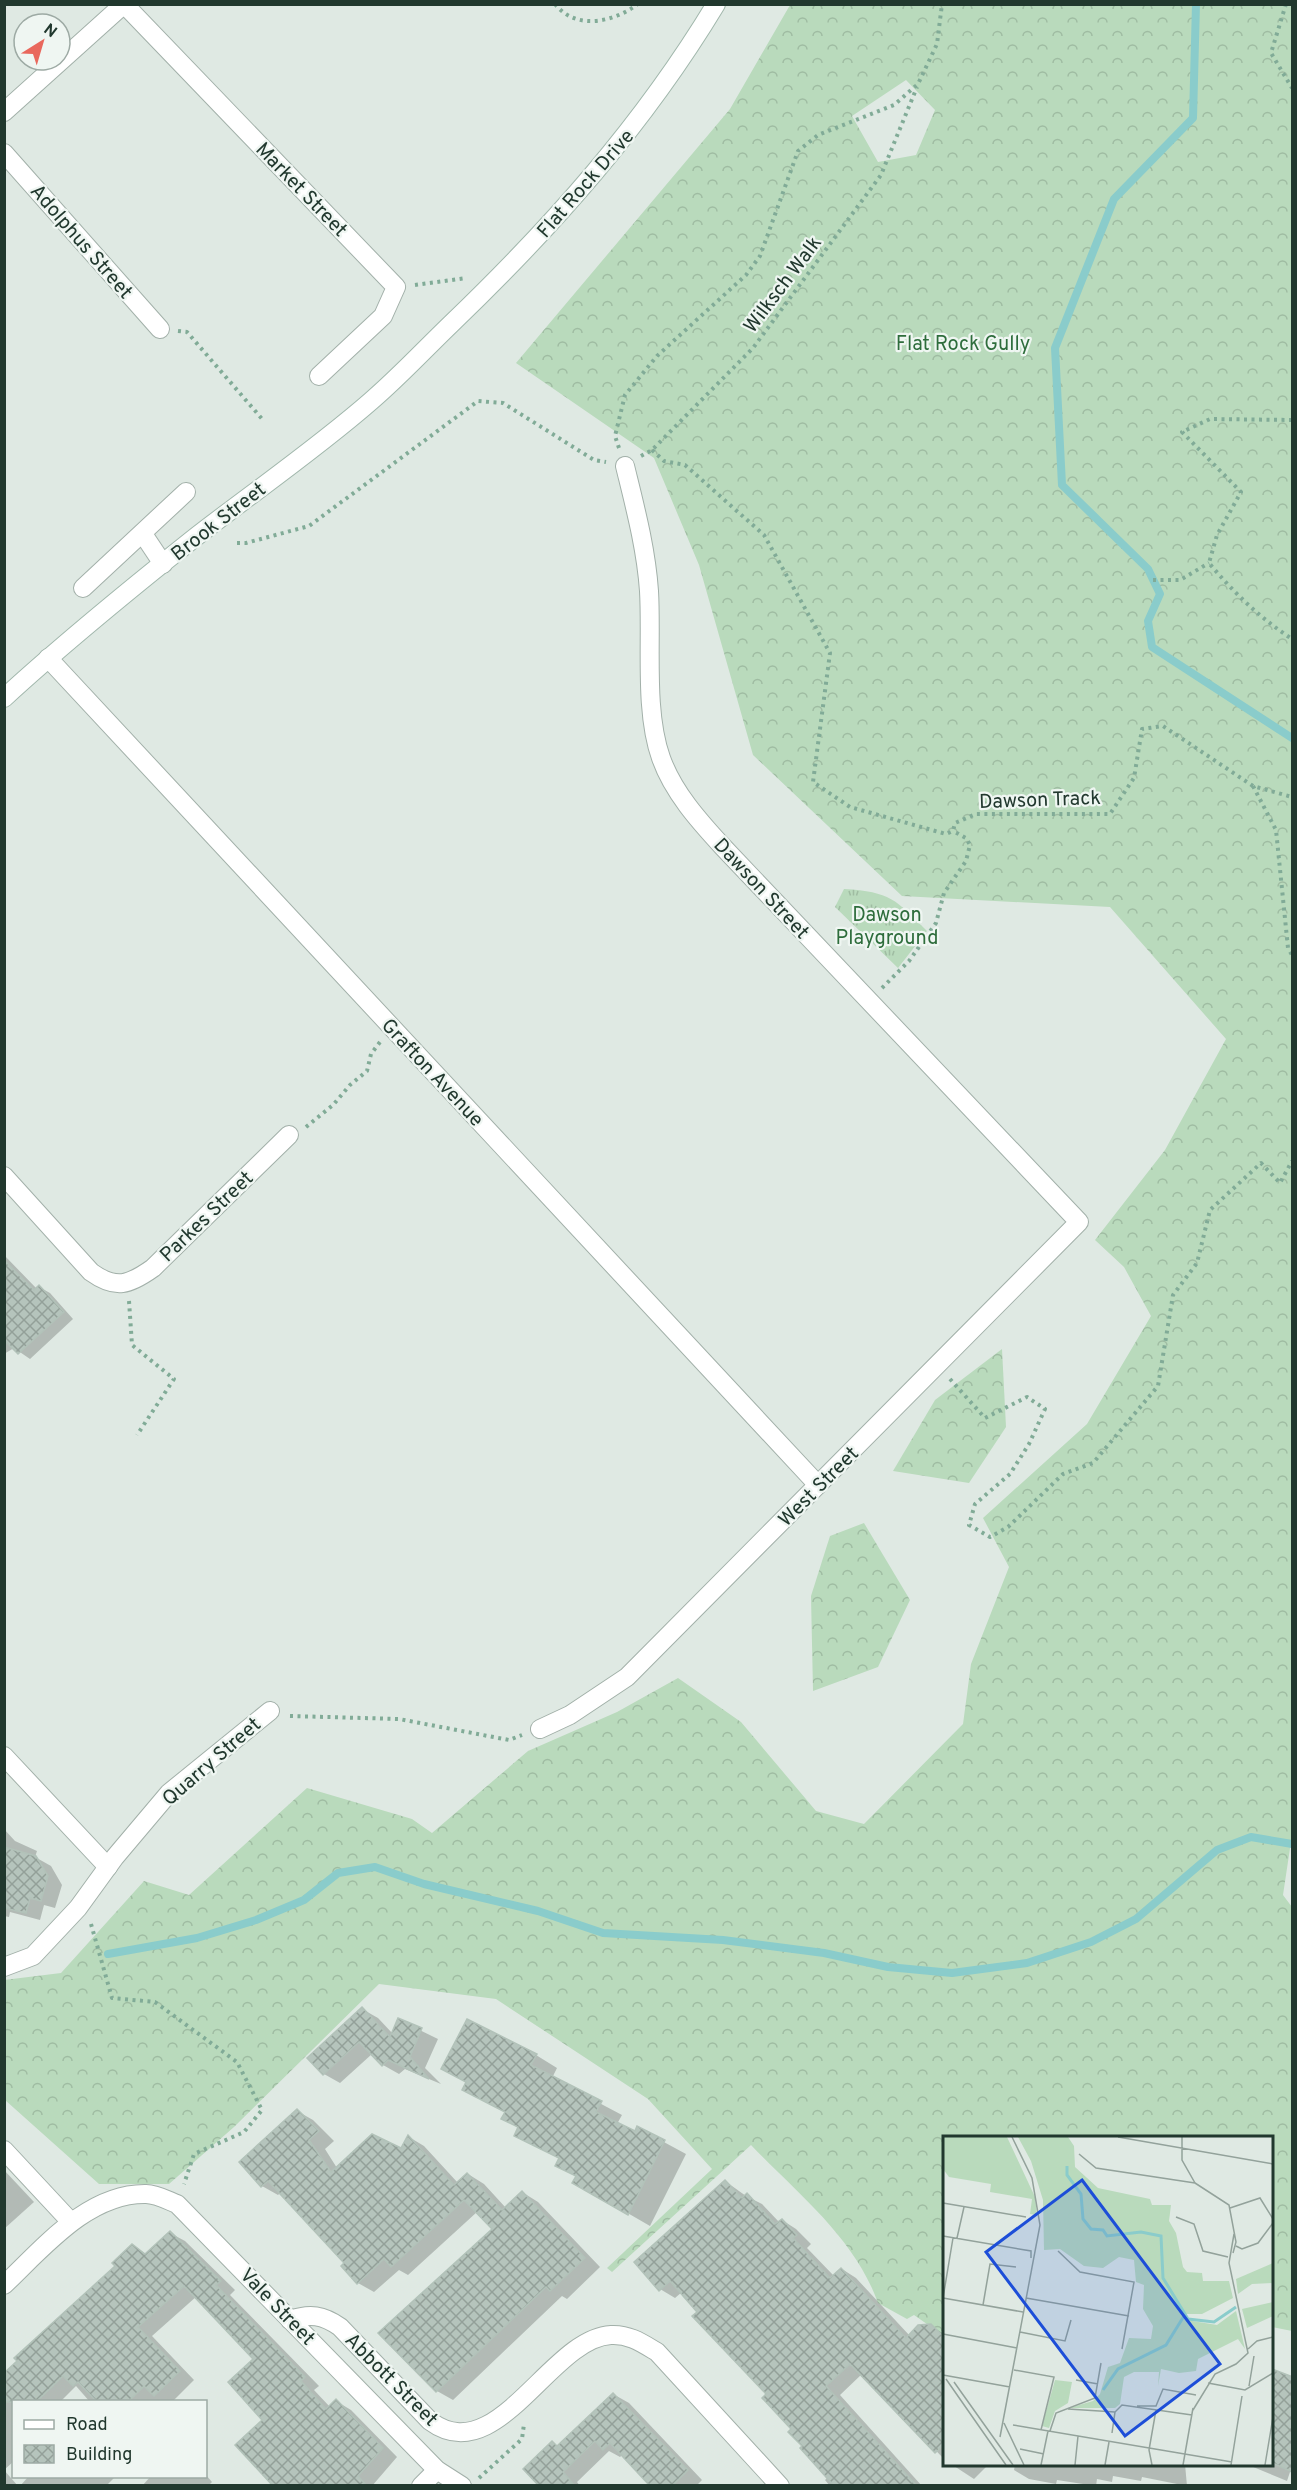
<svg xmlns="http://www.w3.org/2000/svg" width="1297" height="2490" font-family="Overpass,sans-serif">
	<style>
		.grass { fill: url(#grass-tufts) }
		.forest { fill: url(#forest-crowns); fill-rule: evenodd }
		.shadow { fill: #0003 }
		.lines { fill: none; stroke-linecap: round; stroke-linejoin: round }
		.stream { stroke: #8acccb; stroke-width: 8 }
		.building { fill: url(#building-cross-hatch); stroke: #b2c2b9; stroke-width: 1.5 }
		.street-casing { stroke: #a2b0a9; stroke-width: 20 }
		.secondary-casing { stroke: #a1b7ac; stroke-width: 20 }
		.path { stroke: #81ab97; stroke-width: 4; stroke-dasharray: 3 4.5; stroke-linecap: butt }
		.street { stroke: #fff; stroke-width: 18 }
		.secondary { stroke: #fff; stroke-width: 18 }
		.labels { text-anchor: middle; stroke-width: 4.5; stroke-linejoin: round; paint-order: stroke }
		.street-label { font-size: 20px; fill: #21382e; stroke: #eff6f2 }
		.park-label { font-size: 20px; fill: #2e6d3c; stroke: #eff6f2 }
		.inset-river { fill: none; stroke: #8acccb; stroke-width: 3 }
		.inset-road { fill: none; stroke: #93a29b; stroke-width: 1.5 }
		.view { fill: #1d4ed8; fill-opacity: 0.15; stroke: #1d4ed8; stroke-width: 3 }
		.inset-edge { fill: none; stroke: #21382e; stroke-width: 3 }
	</style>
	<defs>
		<pattern id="grass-tufts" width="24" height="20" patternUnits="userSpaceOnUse" patternTransform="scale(1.5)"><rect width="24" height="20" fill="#b9dabc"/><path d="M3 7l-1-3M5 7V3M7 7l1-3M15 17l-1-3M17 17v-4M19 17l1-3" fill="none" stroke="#9fbca2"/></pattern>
		<pattern id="forest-crowns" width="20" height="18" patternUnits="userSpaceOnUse" patternTransform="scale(1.5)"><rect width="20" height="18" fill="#b9dabc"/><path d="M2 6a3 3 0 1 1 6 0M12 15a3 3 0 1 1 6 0" fill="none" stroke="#9fbca2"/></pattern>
		<pattern id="building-cross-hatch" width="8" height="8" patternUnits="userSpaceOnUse" patternTransform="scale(1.5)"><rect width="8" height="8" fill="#b5c4bc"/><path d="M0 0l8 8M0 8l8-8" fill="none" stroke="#93a099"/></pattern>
	</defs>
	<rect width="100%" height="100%" fill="#dfe9e3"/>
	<path class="grass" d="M844,889C891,892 895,899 927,931L898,968L835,907Z"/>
	<g class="forest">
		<path d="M790,5H1292V1835L1283,1895L1292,1907V2331L1272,2327V2138H944V2336L914,2315L907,2319L878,2303C855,2238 798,2194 751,2145L612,2272L607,2268L712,2169L648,2099L496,1999L379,1984L234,2127L169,2184H99L5,2100L4,1980L61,1973L144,1881L189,1895L307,1788L412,1819L432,1833L528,1751L617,1712L678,1678L741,1722L816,1811L864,1824L963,1724L971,1664L1009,1567L983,1518L1087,1424L1151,1316L1124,1267L1095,1240L1165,1150L1226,1039L1110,907L902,896L753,755L699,565L654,458L516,363L730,109ZM906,80L935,110L916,155L878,162L852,116Z"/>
		<path d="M1002,1349L1006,1427L969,1483L893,1471L935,1400Z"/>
		<path d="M864,1523L910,1600L878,1667L813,1691L811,1596L830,1536Z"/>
	</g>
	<g class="shadow">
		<path d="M4,1255L37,1289L39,1287L50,1293L73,1319L30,1359L14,1348L4,1354Z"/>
		<path d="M4,1829L15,1841L37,1851L35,1857L51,1866L62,1885L55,1908L44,1905L40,1920L10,1912L9,1917L4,1916Z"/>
		<path d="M362,2009L378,2018L393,2034L399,2020L438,2039L425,2068L441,2084L405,2069L399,2074L383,2065L372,2054L340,2083L324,2074L309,2058Z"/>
		<path d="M536,2055L557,2068L552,2078L622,2115L617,2124L636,2133L638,2128L686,2154L650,2226L574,2182L577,2177L557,2165L560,2159L516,2135L520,2128L503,2118Z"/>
		<path d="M297,2111L313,2120L334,2141L325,2149L337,2168L402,2150L409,2137L424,2146L458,2183L468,2174L484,2184L506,2208L522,2192L538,2202L600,2267L567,2299L562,2296L453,2400L437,2391L494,2229L477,2212L408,2275L399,2270L374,2292L358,2283L346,2263L281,2192L278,2195L262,2186Z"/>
		<path d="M4,2170L34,2202L4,2229Z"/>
		<path d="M725,2181L746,2196L762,2204L779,2222L782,2220L796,2229L811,2244L807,2248L834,2276L842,2269L856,2278L910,2336L931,2326L944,2334V2459L862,2374L840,2395L922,2486H830L825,2480L828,2477L769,2394L699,2312L682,2292L675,2298L660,2289Z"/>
		<path d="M170,2233L185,2241L235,2290L230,2295L319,2386L314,2390L330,2407L336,2401L351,2410L397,2457L372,2486H277L255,2359L197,2296L152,2336L194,2380L172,2402H90L76,2386L60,2402H14V2461L4,2470V2375L117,2266L133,2246L146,2254Z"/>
		<path d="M1272,2370L1292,2379V2473L1290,2472L1287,2481L1246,2464H1272Z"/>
		<path d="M613,2394L629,2403L702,2480L696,2486H652L623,2454L620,2457L609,2451L577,2482L580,2486H542L553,2443L558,2447Z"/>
		<path d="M951,2464H989L974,2479Z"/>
		<path d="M1015,2464H1185L1187,2486L1142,2477L1141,2481L1113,2476L1112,2482L1097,2479L1096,2486L1057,2480L1056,2484L1029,2479L1014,2470Z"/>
		<path d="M4,2470L18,2486H4Z"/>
		<path d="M206,2475L212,2482L208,2486H142L151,2476Z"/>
		<path d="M29,2476H116L106,2486H20Z"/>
	</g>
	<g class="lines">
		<g class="stream">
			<path d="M1196,4L1193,118L1114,199L1055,348L1062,485L1148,569L1160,594L1148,621L1152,647L1292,738"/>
			<path d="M108,1954L197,1938L256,1920L304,1900L338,1873L375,1867L424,1884L538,1911L603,1933L723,1940L824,1953L888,1967L952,1973L1027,1963L1091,1942L1136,1919L1217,1850L1251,1837L1292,1844"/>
		</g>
	</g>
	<g class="building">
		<path d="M4,1260L34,1290L39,1285L64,1312L18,1354L4,1340Z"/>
		<path d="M4,1847L36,1856L48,1876L41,1901L30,1898L26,1913L4,1908Z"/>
		<path d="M362,2007L390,2037L398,2018L422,2028L410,2057L429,2079L388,2060L382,2066L359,2042L323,2075L307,2058Z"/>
		<path d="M467,2019L537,2054L531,2065L602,2101L596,2112L635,2131L637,2126L665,2140L628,2215L572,2183L576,2176L555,2166L559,2158L514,2136L518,2127L501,2119L505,2112L462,2090L466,2082L441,2069Z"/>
		<path d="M297,2109L319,2131L309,2140L331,2172L372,2134L401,2148L408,2135L454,2185L467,2173L502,2210L522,2191L585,2258L550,2291L546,2287L436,2392L378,2333L492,2229L464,2200L391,2267L384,2259L357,2284L341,2266L344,2263L268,2181L261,2187L239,2162Z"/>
		<path d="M725,2180L742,2198L747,2193L775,2224L782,2219L797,2235L793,2238L830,2278L841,2268L906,2338L918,2325L931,2324L945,2338V2444L935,2453L850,2364L826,2386L917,2486H834L800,2448L802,2446L788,2432L791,2429L762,2398L766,2394L692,2316L697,2312L670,2281L659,2291L634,2262Z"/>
		<path d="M170,2231L221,2281L216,2285L305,2377L301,2381L326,2409L336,2399L383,2448L358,2476L367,2486H273L235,2445L262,2420L228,2382L253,2359L184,2286L138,2327L180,2371L154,2396L144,2386L128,2402H97L78,2382L73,2386L63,2376L36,2402H4V2373L17,2361L14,2358L115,2266L112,2263L132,2244L145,2254Z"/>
		<path d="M1272,2369L1293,2377V2472L1272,2463Z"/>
		<path d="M613,2393L688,2470L672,2486H650L610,2443L603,2450L595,2441L563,2472L575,2486H539L523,2469L552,2441L557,2446Z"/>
	</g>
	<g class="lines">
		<defs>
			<g id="street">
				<path d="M124,4L396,287L383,316L319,376"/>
				<path d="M4,112L124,4"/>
				<path d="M4,153L160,329"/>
				<path d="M143,534L163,564"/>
				<path d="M83,588L186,492"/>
				<path d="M48,658L818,1485"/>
				<path d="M4,1176L91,1272C116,1290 129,1285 153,1268L289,1135"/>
				<path d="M540,1729L570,1715L627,1677L1079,1222L723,847C699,821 673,792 661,758C644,711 652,642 649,591C646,548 635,507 625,466"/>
				<path d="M4,1756L108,1867"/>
				<path d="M4,1967L33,1956L78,1908L115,1857L169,1793L270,1711"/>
				<path d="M4,2150L71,2222"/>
				<path d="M4,2285C43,2248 88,2193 146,2194C156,2194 167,2200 177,2204L437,2470L462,2486"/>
				<path d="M290,2320C310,2313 323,2315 340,2327L430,2421C497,2471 550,2338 611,2335C629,2334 642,2343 657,2352L780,2486"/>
				<path d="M421,2486L437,2470"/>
			</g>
			<path id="secondary" d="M4,698C65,642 129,590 193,539C252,493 315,450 371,401C399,377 424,350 451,324C552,227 643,125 716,4"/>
		</defs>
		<use href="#street" class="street-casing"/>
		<use href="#secondary" class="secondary-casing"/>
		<g class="path">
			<path d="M555,4C576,31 614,22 638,4"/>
			<path d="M1286,4L1271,53L1292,88"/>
			<path d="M415,285L467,278"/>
			<path d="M178,331L187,332L263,420"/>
			<path d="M1292,420L1210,419L1182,432L1241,492L1217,535L1209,563C1234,593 1260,618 1292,639"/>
			<path d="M619,448L615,436L625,395L657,356L746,275L760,256L798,151L818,135L894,105L918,84L937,44L942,4"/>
			<path d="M652,450L664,461L685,465L764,535L830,653L813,782L850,807L946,834L953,831L955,823L976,814H1110L1134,778L1142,729L1163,726L1253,786L1292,797"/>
			<path d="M641,456L652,450L753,348L881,175L917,87"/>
			<path d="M237,543H246L309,526L478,401L503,403L594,460L606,462"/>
			<path d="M1153,580H1180L1209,563"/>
			<path d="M1253,786L1276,830L1288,948L1292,955"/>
			<path d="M882,988L909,961L936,923L944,893L966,861L970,845L966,838L953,831"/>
			<path d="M306,1127L333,1105L350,1085L367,1071L371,1054L380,1042"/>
			<path d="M129,1301L132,1345L174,1379L137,1435"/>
			<path d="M950,1379L985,1418L1027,1397L1045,1409L1029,1444L1010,1474L975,1504L969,1525L990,1537L1008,1527L1063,1474L1093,1463L1158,1386L1173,1295L1197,1263L1210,1210L1261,1163L1280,1183L1292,1161"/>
			<path d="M290,1716L399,1719L509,1740L522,1735"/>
			<path d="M91,1924L112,1998L155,2002L237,2062L262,2110L244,2132L194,2154L184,2184"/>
			<path d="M479,2478L522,2439L524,2424"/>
		</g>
		<use href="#street" class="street"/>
		<use href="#secondary" class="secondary"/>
	</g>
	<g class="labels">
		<g class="street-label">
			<text transform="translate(585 183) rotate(-49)" y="7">Flat Rock Drive</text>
			<text transform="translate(302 189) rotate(46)" y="7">Market Street</text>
			<text transform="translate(82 241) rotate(49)" y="7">Adolphus Street</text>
			<text transform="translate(782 284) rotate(-53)" y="7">Wilksch Walk</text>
			<text transform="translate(218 521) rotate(-38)" y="7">Brook Street</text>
			<text transform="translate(1040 799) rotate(-2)" y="7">Dawson Track</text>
			<text transform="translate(762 888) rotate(47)" y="7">Dawson Street</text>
			<text transform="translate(433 1072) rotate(47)" y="7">Grafton Avenue</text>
			<text transform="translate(206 1216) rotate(-44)" y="7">Parkes Street</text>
			<text transform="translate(818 1486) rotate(-45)" y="7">West Street</text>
			<text transform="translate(211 1761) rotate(-41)" y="7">Quarry Street</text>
			<text transform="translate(278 2306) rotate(46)" y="7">Vale Street</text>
			<text transform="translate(392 2379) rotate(45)" y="7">Abbott Street</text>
		</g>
		<g class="park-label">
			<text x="963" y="350">Flat Rock Gully</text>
			<text x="887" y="921">Dawson<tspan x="887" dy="23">Playground</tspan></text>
		</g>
	</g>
	<g transform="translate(943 2136)">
		<rect width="330" height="330" fill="#dfe9e3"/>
		<path d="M0,1H64L92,61L94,79L87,78L89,63L47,56L48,48L6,41L0,33ZM112,244L129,246L125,267L112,275L106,292L99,290Z" fill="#b9dabc"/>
		<path d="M75,1H125L131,10L132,31L155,52L207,63L209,69H228L226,85L233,97L240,131L244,136L259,137L260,145H286L290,162L259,178H240L243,184L274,189L293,175L302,213L295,203L255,223L253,235L236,237L218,233L215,250L216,236H191L181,241L177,268L172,272H126L150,265L157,258L165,231L177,227L186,202L208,203L210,190L200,173L201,149L193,146L191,124L176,121L160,132L141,130L117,113L101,114L100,64L88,25ZM330,127V147L309,148L295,158L293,143ZM330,166V180L304,192L299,173Z" fill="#b9dabc"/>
		<path class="inset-river" d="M124,30V39L138,58L140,83L148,93L160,94L164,100L198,96L218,100L220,142L245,183L271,186L293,171M160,254L175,233L223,209L241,180"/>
		<path class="inset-road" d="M175,1L330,28M239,1V24L252,47M136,18L153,32L252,47M252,47L286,69L293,106L290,117M0,67L83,81M287,72L317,62L330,83M233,81L251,88L260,115L285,121M0,100L88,115V122M14,102L21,71M293,110L299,113L315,107L330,87M115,115L137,136L191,146L179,213M0,162L80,176M0,162L10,102M83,162L186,180M40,169L47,128L73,131M77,196L122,205L128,184M0,198L74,212M305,213L314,205L330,201M71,234L111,241L98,294M0,239L67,251M3,243L63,329M133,244L155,248M11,246L70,329M265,247L302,254L330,237M306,250L311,220M194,270H213L220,253L253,259M125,273L172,276M250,274L272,238L293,228L305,217L286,127L291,98M61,287L81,329M70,289L289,326M107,295L113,277L152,262L158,227M169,297L172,276L179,269L249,279M57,301L97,89L89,42L69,1M77,313L101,318M98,329L105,295M132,329L135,300M162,329L166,306M209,329L206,314L213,274M240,329L250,272M288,329L299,260M322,329L330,281"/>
		<path class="view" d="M139,44L277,228L182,300L43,116Z"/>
		<rect width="330" height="330" class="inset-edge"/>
	</g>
	<rect width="1297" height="2490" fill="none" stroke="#21382e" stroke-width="12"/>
	<rect x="12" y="2400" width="195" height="78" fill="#eff6f2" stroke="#9daaa4" stroke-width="1.5"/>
	<rect x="24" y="2420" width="30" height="9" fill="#ffffff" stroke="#9daaa4" stroke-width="1.5"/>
	<text x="66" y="2430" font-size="18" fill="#21382e">Road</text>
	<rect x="24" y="2445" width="30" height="18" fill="url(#building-cross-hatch)" stroke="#9daaa4" stroke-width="1.5"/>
	<text x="66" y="2460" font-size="18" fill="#21382e">Building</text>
	<g transform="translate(42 42) rotate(37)"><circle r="28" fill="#eff6f2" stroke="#9daaa4" stroke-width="1.5"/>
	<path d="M0-4.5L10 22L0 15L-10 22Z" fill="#e9685d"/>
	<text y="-9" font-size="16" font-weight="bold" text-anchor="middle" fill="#21382e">N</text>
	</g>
</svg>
